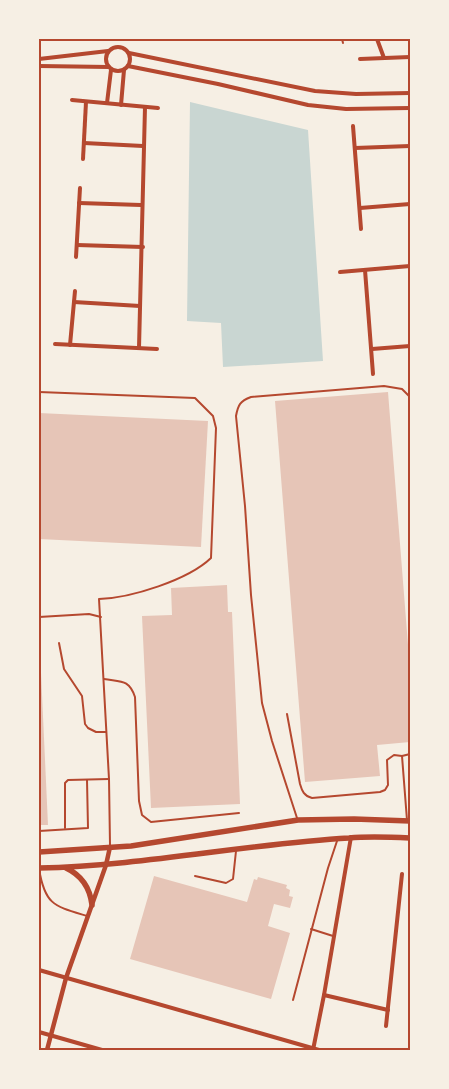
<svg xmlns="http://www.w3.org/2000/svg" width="449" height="1089" font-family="'Archivo Narrow',sans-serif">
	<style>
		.water { fill: #c9d6d2 }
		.building { fill: #e6c5b7 }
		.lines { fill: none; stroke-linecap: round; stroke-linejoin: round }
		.service { stroke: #b5482f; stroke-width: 2 }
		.minor { stroke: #b5482f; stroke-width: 4 }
		.tertiary { stroke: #b5482f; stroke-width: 4.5 }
		.primary { stroke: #b5482f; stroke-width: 5.5 }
		.neatline { fill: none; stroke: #b5482f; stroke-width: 2 }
	</style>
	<rect width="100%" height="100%" fill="#f6efe4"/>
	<path class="water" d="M190,102L308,130L323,361L223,367L221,323L187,321Z"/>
	<g class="building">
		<path d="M388,392L410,670V742L377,745L380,776L305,782L275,401Z"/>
		<path d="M39,413L208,421L201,547L39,539Z"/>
		<path d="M227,585L228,612H232L240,804L151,808L142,616L172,615L171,588Z"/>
		<path d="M39,651H40L48,825H39Z"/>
		<path d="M154,876L247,902L254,879L257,880L258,877L287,885L286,888L290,890L289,896L293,897L290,908L274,904L268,926L290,933L271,999L130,959Z"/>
	</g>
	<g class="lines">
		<g class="service">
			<path d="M342,39L343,43"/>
			<path d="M39,392L195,398L213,416L216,428L211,558C188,580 131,598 99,599L109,779L110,845"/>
			<path d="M410,449V451"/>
			<path d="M39,617L89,614L101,617"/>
			<path d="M59,643L64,669L82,696L85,724L88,728L96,732H106"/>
			<path d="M104,679C121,682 129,679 135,697L139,801L142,815L151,822L239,813"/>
			<path d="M287,714L300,784C302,791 304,796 312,798L380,792L385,790L388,785L387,760L394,755L402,756"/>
			<path d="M297,818L272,741L262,703L251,595L245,506L236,416C238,405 240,401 251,397L384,386L402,389L410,397"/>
			<path d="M407,820L402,756L410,754"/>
			<path d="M65,828V783L68,780L109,779"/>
			<path d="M39,831L88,828L87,780"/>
			<path d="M39,869C45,905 54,906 87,916"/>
			<path d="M195,876L226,883L233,879L236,851"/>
			<path d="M311,929L333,936"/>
			<path d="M293,1000L328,868L337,841"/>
		</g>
		<g class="minor">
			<path d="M377,39L384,58"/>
			<circle cx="118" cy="59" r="12"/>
			<path d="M129,53L315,91L356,94L410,93"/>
			<path d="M39,59L108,51"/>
			<path d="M360,59L410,57"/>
			<path d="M39,66L109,67"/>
			<path d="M128,66L218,84L308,105L346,109L410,108"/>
			<path d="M72,100L158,108"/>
			<path d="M107,103L111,70"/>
			<path d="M121,105L124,70"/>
			<path d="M353,126L361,229"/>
			<path d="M84,143L143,146"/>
			<path d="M355,148L410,146"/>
			<path d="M83,159L86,102"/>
			<path d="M79,203L141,205"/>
			<path d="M360,208L410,204"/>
			<path d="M77,245L143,247"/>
			<path d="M76,257L80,188"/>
			<path d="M365,270L373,374"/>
			<path d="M340,272L410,266"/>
			<path d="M74,302L140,306"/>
			<path d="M55,344L157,349"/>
			<path d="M70,345L75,291"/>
			<path d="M139,348L145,107"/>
			<path d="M372,349L410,346"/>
			<path d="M39,970L319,1050"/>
			<path d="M324,995L388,1010"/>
			<path d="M386,1026L402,874"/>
			<path d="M39,1032L102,1050"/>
			<path d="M313,1050L324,995L351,837"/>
		</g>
		<path class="tertiary" d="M47,1050L66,978L106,865L110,847"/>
		<g class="primary">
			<path d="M39,852L131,846L298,820L354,819L410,821"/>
			<path d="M39,868C143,866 245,844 349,838C369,836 390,837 410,838"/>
			<path d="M66,868C81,875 90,888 92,905"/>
		</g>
	</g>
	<rect width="449" height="1089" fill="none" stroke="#f6efe4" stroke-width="80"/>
	<rect x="40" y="40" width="369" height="1009" class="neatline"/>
</svg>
